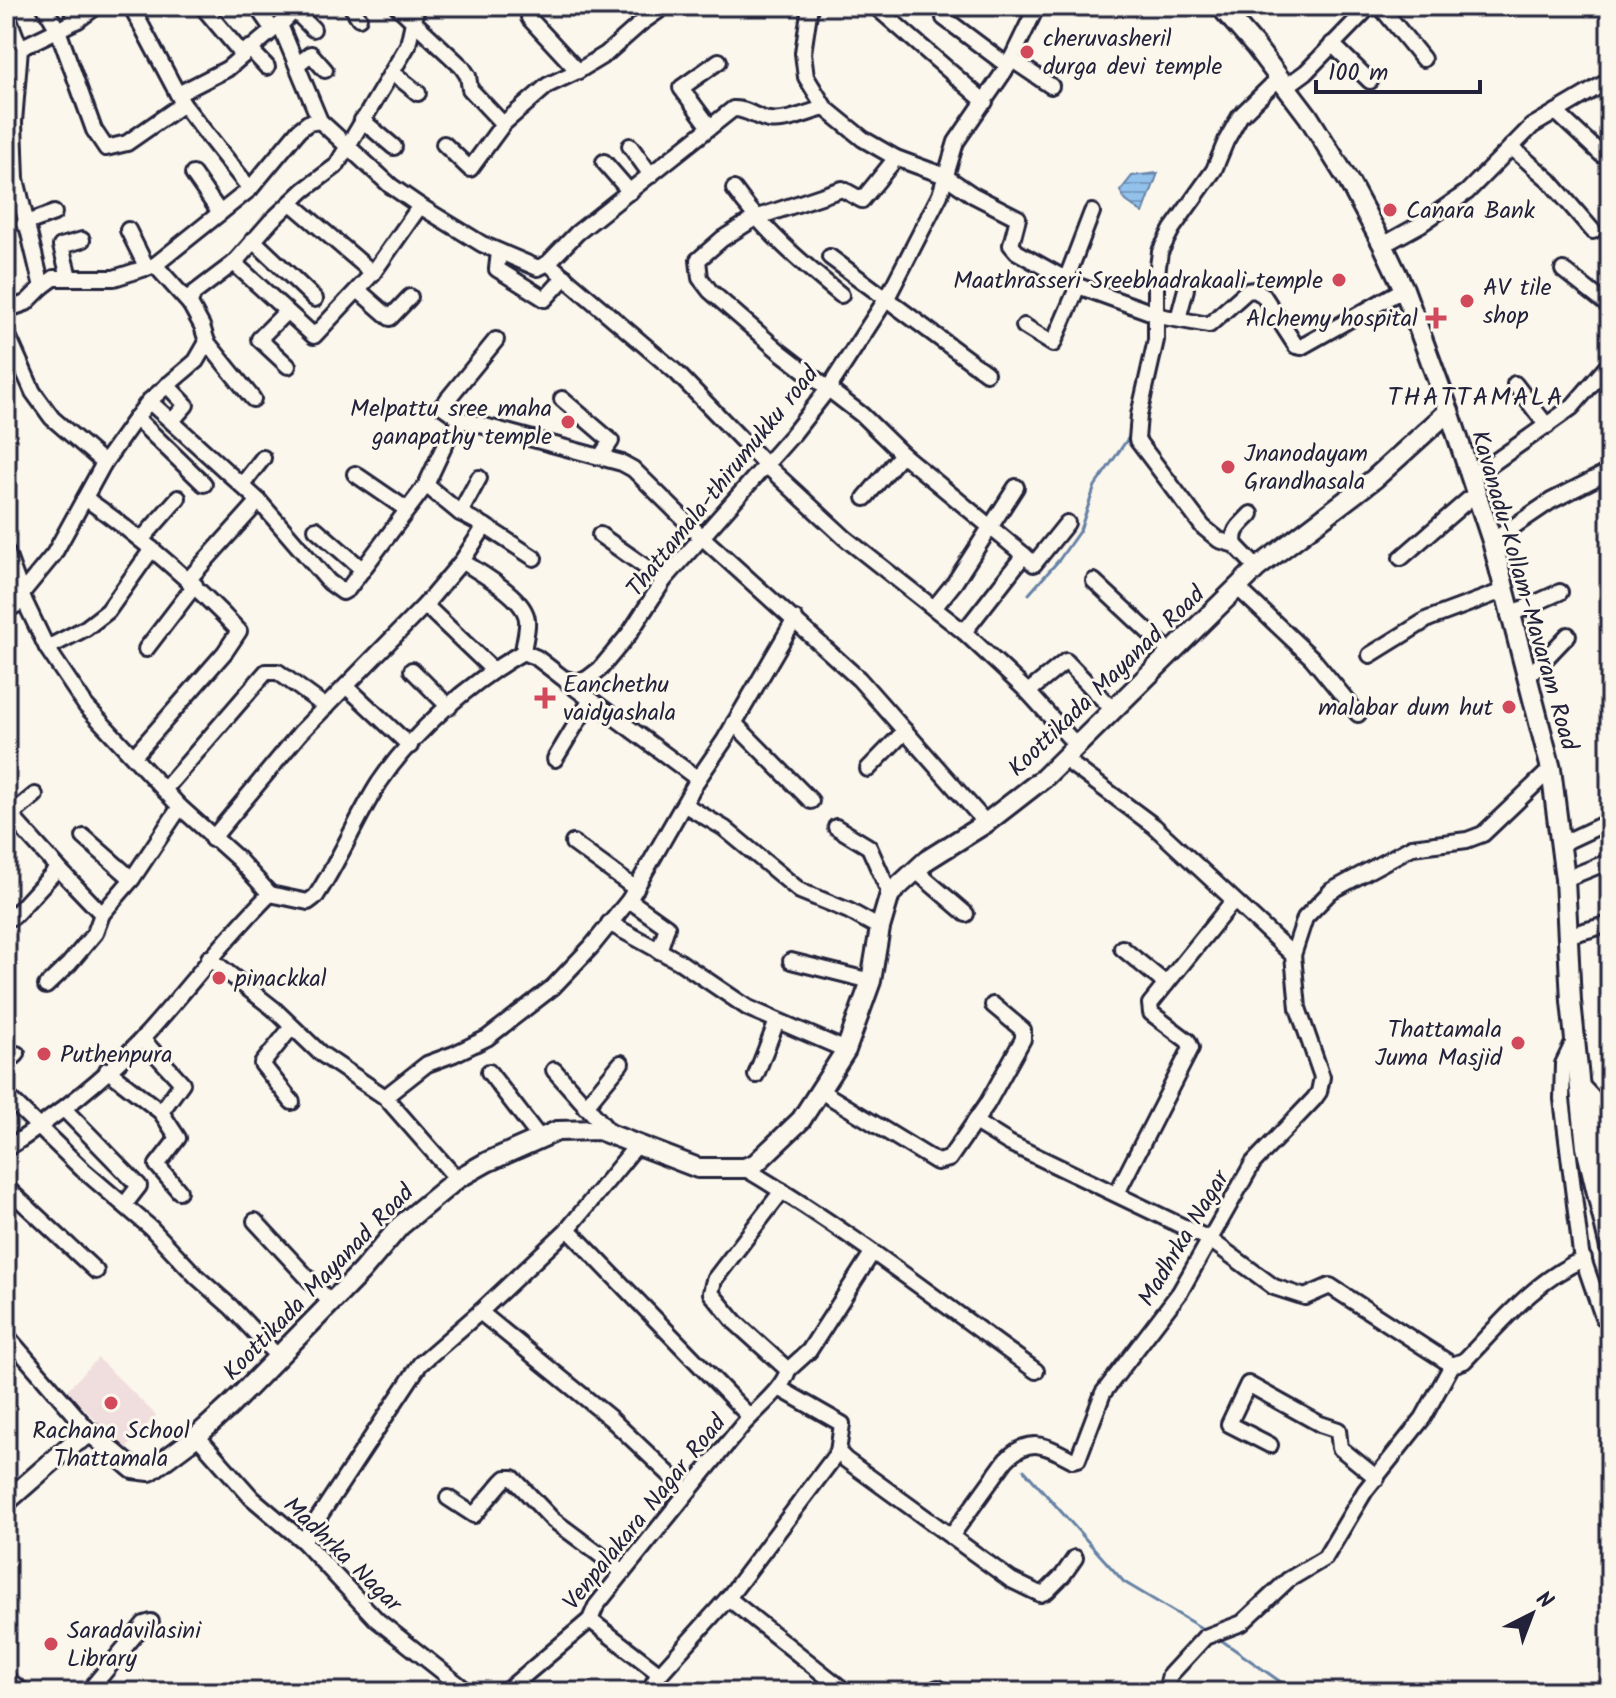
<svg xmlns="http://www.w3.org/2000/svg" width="1616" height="1698" font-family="Kalam,sans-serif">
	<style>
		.built { fill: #f0dede }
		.water { fill: url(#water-rules); stroke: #6581a5; stroke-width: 2 }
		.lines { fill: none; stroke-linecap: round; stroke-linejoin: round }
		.stream { stroke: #6581a5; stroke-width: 3 }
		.minor-casing { stroke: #22223b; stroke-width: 20 }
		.major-casing { stroke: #22223b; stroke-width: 24 }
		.minor { stroke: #fbf7ec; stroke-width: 14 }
		.major { stroke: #fbf7ec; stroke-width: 18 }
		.poi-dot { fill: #d1495b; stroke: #fbf7ec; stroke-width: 3 }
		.labels { text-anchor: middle; stroke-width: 6; stroke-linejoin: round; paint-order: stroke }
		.poi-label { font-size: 24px; fill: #22223b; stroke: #fbf7ec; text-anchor: start }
		.street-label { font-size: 24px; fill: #22223b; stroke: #fbf7ec }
		.neighbourhood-label { font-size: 26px; letter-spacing: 2px; fill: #22223b; stroke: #fbf7ec }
	</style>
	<defs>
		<pattern id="water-rules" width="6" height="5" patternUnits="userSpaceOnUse" patternTransform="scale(2)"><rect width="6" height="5" fill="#92c1ec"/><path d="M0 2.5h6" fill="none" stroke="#779cc0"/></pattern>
	</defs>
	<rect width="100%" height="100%" fill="#fbf7ec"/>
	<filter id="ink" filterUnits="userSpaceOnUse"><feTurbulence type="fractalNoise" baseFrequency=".0125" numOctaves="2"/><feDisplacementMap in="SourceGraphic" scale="16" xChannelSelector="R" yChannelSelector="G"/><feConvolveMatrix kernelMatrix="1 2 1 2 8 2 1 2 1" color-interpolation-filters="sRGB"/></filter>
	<g filter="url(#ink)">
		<path class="built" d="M98,1358L156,1415L126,1449L66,1391Z"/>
		<path class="water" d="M1158,173L1143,213L1126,201L1120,191L1132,176Z"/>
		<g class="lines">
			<g class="stream">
				<path d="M1147,305L1153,245L1162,233"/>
				<path d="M1029,594L1059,560L1080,530L1095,486L1129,437L1131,429"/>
				<path d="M1024,1470L1124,1582L1203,1629"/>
				<path d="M1221,1640L1295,1692"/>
			</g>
			<defs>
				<g id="minor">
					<path d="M44,6L58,30L94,130L106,148L127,143L183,104"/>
					<path d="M70,6L78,20"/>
					<path d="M131,6L183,104L250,189"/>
					<path d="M202,6L243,55"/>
					<path d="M351,6L359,18"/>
					<path d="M397,6L462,67L468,76L470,89L503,124L548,85L578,71L606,54L641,23L665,6"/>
					<path d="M810,6L803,53L806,77L825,108L863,139L896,158L945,176L973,195L1018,218L1011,245L1017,252L1078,286L1164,317L1209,325L1247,291L1255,290L1263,295L1296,346L1301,347L1404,289"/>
					<path d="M1380,6L1423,59"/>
					<path d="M876,7L985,102"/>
					<path d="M259,10L273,30L280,25L320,121L391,186L420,206L482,244L538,268L548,263L577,233L733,109C746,108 756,118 769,120C786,123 808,112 825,108"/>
					<path d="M6,11L20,48H6"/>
					<path d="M296,12L313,29"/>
					<path d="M529,18L578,71"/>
					<path d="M944,18L1008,66"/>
					<path d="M280,25L299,6"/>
					<path d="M1332,44L1370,81"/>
					<path d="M249,48L267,67"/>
					<path d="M1011,59L1051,86"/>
					<path d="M298,64L311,54L325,70"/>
					<path d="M393,73L418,93"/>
					<path d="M1287,86L1306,72L1370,6"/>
					<path d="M178,94L227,69L273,30"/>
					<path d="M1556,112L1602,155"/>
					<path d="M362,120L394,147"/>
					<path d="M710,127L681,88L719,61"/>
					<path d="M444,144L470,169L503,124"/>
					<path d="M630,146L651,175"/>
					<path d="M1511,147L1549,180L1593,231"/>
					<path d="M896,158L862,200L842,189L755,218L722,239L698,260L700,278L710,291L779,351L862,415L902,454L1024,555"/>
					<path d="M604,162L630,192"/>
					<path d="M193,174L220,213"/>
					<path d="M734,189C764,231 802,263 841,295"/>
					<path d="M291,203L373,273"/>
					<path d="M24,224L54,213"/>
					<path d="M128,230L147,268"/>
					<path d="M253,240L315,299"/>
					<path d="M1383,245L1421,224L1467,192L1532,126L1610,80"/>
					<path d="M499,252L497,269L545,299L565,277"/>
					<path d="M830,257L986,373"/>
					<path d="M234,263L314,336L373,273L420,206"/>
					<path d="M548,263L677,373L765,464L845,538L964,632L1028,692L1077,746"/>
					<path d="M155,265L190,304"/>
					<path d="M1563,270L1610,307"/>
					<path d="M69,277L61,246L82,240"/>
					<path d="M1066,280L1092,212"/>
					<path d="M42,287L54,278H114L155,265L250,189L299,130L308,123L320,121"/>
					<path d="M358,290L390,318L410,297"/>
					<path d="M6,310L26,303L42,287L16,179L14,122L20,48L78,20L97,6"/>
					<path d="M286,312L259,339L288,366"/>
					<path d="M1178,319L1186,289"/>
					<path d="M1024,326L1053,344L1078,286"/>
					<path d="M6,331L33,392L52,418L104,463"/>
					<path d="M207,342L253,399"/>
					<path d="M1515,384L1547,426"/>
					<path d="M167,385L186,405L172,421"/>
					<path d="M562,399L611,441L601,456"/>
					<path d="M149,401L259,501L329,582L343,592L348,589L426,485L448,438L462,420L622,463L633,469L703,538L859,679L986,823"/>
					<path d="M136,418L204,484"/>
					<path d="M462,420L442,406L496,340"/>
					<path d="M355,474L406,509"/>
					<path d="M1469,475L1493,463L1572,407L1610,363"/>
					<path d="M242,485L263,458"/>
					<path d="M426,485L460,513L485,526"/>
					<path d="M85,498C142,538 191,580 239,631L225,652L134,756"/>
					<path d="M865,498L902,454"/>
					<path d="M460,513L479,478"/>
					<path d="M316,529L363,570"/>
					<path d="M600,535L664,580"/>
					<path d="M142,539L178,498"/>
					<path d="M1492,541L1551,501L1610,471"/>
					<path d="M1235,545C1231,530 1242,524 1251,514"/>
					<path d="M6,551L24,600L47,648L86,706L180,807L238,859L270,894"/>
					<path d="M1401,558L1476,493"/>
					<path d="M462,561C480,573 525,597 527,620C528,630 524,642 523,652"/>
					<path d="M1257,568L1235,545L1219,540L1203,527L1137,440L1139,415L1156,340V281L1160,252L1172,229L1214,170L1226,141L1240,116L1280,77"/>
					<path d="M188,580L259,501"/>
					<path d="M1094,581L1170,652"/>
					<path d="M1238,588L1312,658L1358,714"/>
					<path d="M22,593L54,554L104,463L136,418L149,401L196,361L207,342L202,326L190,304L193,294L234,263L271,221L304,190L336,166L408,45L415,13L419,6"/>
					<path d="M425,605L493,670"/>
					<path d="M934,608L955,582L1016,487"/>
					<path d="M6,611L24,600"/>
					<path d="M1509,615L1560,592"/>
					<path d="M964,632L1024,555L1034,564L1067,523"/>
					<path d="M47,648L86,628L108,611L152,549"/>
					<path d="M146,649L195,585"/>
					<path d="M1370,655L1428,619L1503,591"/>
					<path d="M412,670L449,707"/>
					<path d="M1527,678L1568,635"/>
					<path d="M567,682L698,779"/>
					<path d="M346,686L410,746"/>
					<path d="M1028,692L1066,661L1113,710"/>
					<path d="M734,723L811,801"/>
					<path d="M555,759L590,701"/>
					<path d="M868,769L905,731"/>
					<path d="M164,790L266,672H278L326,707"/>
					<path d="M35,795L12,814L13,818L58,868"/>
					<path d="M685,805L724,828L800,891L849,911L880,928"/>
					<path d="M836,827L869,847L890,894"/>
					<path d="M84,837L132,879"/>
					<path d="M212,839L300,733L425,605L462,561L485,526L534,558"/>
					<path d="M573,843L636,889"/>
					<path d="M1559,845L1610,821"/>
					<path d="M916,871L966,914"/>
					<path d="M1565,879L1610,861"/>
					<path d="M629,900L667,927L659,951"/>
					<path d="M6,910L13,917L58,868L102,914"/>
					<path d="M609,923L680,962L748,1008L846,1050"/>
					<path d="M1569,935L1610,924"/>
					<path d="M1122,948L1166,984"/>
					<path d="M1293,955L1305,918L1331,891L1412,847L1467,840L1483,834L1551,769"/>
					<path d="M209,958L274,1009L320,1053L385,1097L457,1179"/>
					<path d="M791,961L871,981"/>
					<path d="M46,986L69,964L95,933L102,914L132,879L180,807"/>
					<path d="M291,1028L262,1064L292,1102"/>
					<path d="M1576,1037L1563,1064L1562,1099L1581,1253L1603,1317"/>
					<path d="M142,1039L182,1083L161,1112L178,1138L157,1165L179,1191"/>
					<path d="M6,1064L17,1054"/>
					<path d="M107,1070L161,1112"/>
					<path d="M554,1070L611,1134"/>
					<path d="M489,1072L539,1137"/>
					<path d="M756,1075L777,1021"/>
					<path d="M1580,1084L1593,1098L1601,1161L1610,1156"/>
					<path d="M819,1090L937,1162L949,1159L987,1104L1023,1039V1030L993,1005"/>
					<path d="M6,1095L83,1170L151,1228L197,1277L231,1307L278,1357"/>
					<path d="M385,1097L427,1064L454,1054L487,1038L553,987L591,947L629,900L698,779L724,741L795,619"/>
					<path d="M585,1107L621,1063"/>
					<path d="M64,1109L139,1186L125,1204"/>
					<path d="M975,1122L1009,1143L1209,1239L1274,1287L1305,1297L1330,1286L1452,1365"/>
					<path d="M6,1149C52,1120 106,1077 144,1037C187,990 224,939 270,894L308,902L316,896C340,860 356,819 379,783C414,731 469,683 523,652L537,658L563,678L575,682L587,679L600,669L629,634L664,580L793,434L828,389L887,298L940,195L956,142L1008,66L1037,6"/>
					<path d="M1601,1161L1610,1202"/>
					<path d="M744,1168C846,1228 940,1302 1036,1371"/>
					<path d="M6,1187L96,1271"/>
					<path d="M1117,1193L1191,1048L1188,1041L1151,1013L1150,1004L1233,901"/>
					<path d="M255,1221L331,1303"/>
					<path d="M568,1229L750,1417"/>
					<path d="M480,1312L610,1418L687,1491"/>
					<path d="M6,1335L91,1433"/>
					<path d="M788,1370L809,1351L872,1253"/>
					<path d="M779,1388L842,1424L838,1452L846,1460L1011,1580L1040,1594L1047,1591L1063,1575L1075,1558"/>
					<path d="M197,1436L252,1498L303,1541L377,1620L468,1692"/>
					<path d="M1270,1445L1229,1424L1248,1384L1320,1424L1338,1430L1340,1448L1377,1478"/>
					<path d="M448,1498L474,1515L502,1482L506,1478H513L552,1519L623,1572"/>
					<path d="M952,1535L1006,1460C1030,1435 1047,1446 1073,1460L1078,1459L1103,1393L1180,1292L1253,1163L1314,1099L1319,1092L1322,1077L1298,1008L1293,955L1154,826L1063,758"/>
					<path d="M303,1541L420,1364L480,1312L568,1229L637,1145"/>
					<path d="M728,1598L846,1692"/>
					<path d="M590,1620L660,1674"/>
					<path d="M6,1678L23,1692"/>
					<path d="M88,1692L144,1624L151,1622"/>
					<path d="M505,1692L590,1620L596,1606C644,1546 692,1486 741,1427C755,1410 783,1390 788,1370L735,1322L711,1293L714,1280L782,1191"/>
					<path d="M648,1692L657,1677L728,1598L838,1452"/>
					<path d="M929,1692L938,1688L946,1692"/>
					<path d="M1171,1692L1167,1687L1170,1675L1205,1637L1242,1623L1288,1580L1325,1558L1365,1491L1423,1418L1452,1365L1464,1361C1500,1324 1536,1279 1584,1259"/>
				</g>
				<g id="major">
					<path d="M1220,6L1255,46L1308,116L1349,182L1383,245L1404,289L1449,411L1492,541L1551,769L1565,879L1571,1001L1586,1147L1610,1248"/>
					<path d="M6,1502L71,1445L91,1433L133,1469L150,1471L197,1436L230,1406L361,1272L400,1226L457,1179L487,1162L557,1131L599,1130L698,1168H744L755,1164L801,1120L846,1050L871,981L880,928L890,894L927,860L986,823L1044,778L1257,568L1374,479L1449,411"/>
				</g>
			</defs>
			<use href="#minor" class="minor-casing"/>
			<use href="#major" class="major-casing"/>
			<use href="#minor" class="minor"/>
			<use href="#major" class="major"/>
		</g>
	</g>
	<g class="poi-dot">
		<circle cx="1027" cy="52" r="8"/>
		<circle cx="1390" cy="210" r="8"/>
		<circle cx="1339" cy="280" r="8"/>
		<circle cx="1467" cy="301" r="8"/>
		<path d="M1432 306h8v8h8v8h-8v8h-8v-8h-8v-8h8z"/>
		<circle cx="568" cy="422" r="8"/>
		<circle cx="1228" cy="467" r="8"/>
		<path d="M541 686h8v8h8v8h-8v8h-8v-8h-8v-8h8z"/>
		<circle cx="1509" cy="707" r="8"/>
		<circle cx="219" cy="978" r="8"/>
		<circle cx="1518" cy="1043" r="8"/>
		<circle cx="44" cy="1054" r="8"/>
		<circle cx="111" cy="1403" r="8"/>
		<circle cx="51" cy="1644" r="8"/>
	</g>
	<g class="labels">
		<g class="poi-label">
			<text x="1043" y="46">cheruvasheril<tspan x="1043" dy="28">durga devi temple</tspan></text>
			<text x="1406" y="218">Canara Bank</text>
			<text x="1323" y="288" text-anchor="end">Maathrasseri Sreebhadrakaali temple</text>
			<text x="1483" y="295">AV tile<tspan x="1483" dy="28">shop</tspan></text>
			<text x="1418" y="326" text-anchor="end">Alchemy hospital</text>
			<text x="552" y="416" text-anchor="end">Melpattu sree maha<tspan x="552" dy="28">ganapathy temple</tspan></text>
			<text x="1244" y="461">Jnanodayam<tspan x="1244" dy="28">Grandhasala</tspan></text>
			<text x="563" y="692">Eanchethu<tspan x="563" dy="28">vaidyashala</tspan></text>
			<text x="1493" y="715" text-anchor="end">malabar dum hut</text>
			<text x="235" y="986">pinackkal</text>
			<text x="1502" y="1037" text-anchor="end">Thattamala<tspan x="1502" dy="28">Juma Masjid</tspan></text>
			<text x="60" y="1062">Puthenpura</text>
			<text x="111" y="1438" text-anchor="middle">Rachana School<tspan x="111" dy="28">Thattamala</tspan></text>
			<text x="67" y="1638">Saradavilasini<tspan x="67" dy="28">Library</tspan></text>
		</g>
		<g class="street-label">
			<text transform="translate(722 481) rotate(-51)" y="8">Thattamala-thirumukku road</text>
			<text transform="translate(1525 590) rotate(74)" y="8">Kavanadu-Kollam-Mavaram Road</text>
			<text transform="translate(1106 681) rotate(-44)" y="8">Koottikada Mayanad Road</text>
			<text transform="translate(1183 1238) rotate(-59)" y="8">Madhrka Nagar</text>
			<text transform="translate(318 1282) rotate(-46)" y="8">Koottikada Mayanad Road</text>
			<text transform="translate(644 1512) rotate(-51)" y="8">Venpalakara Nagar Road</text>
			<text transform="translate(343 1554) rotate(44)" y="8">Madhrka Nagar</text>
		</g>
		<g class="neighbourhood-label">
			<text x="1476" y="405">THATTAMALA</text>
		</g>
	</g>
	<rect width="1616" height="1698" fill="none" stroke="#fbf7ec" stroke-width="32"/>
	<rect x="16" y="16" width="1584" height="1666" fill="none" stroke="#22223b" stroke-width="3" filter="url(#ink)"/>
	<g transform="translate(1532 1614) rotate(42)" stroke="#fbf7ec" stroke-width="6" paint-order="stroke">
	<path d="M0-6L14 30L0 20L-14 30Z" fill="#22223b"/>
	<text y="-12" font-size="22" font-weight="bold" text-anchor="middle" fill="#22223b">N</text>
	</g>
	<path d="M1316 80v12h164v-12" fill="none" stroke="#22223b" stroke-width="4"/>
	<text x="1328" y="80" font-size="24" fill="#22223b" stroke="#fbf7ec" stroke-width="6" paint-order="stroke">100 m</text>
</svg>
